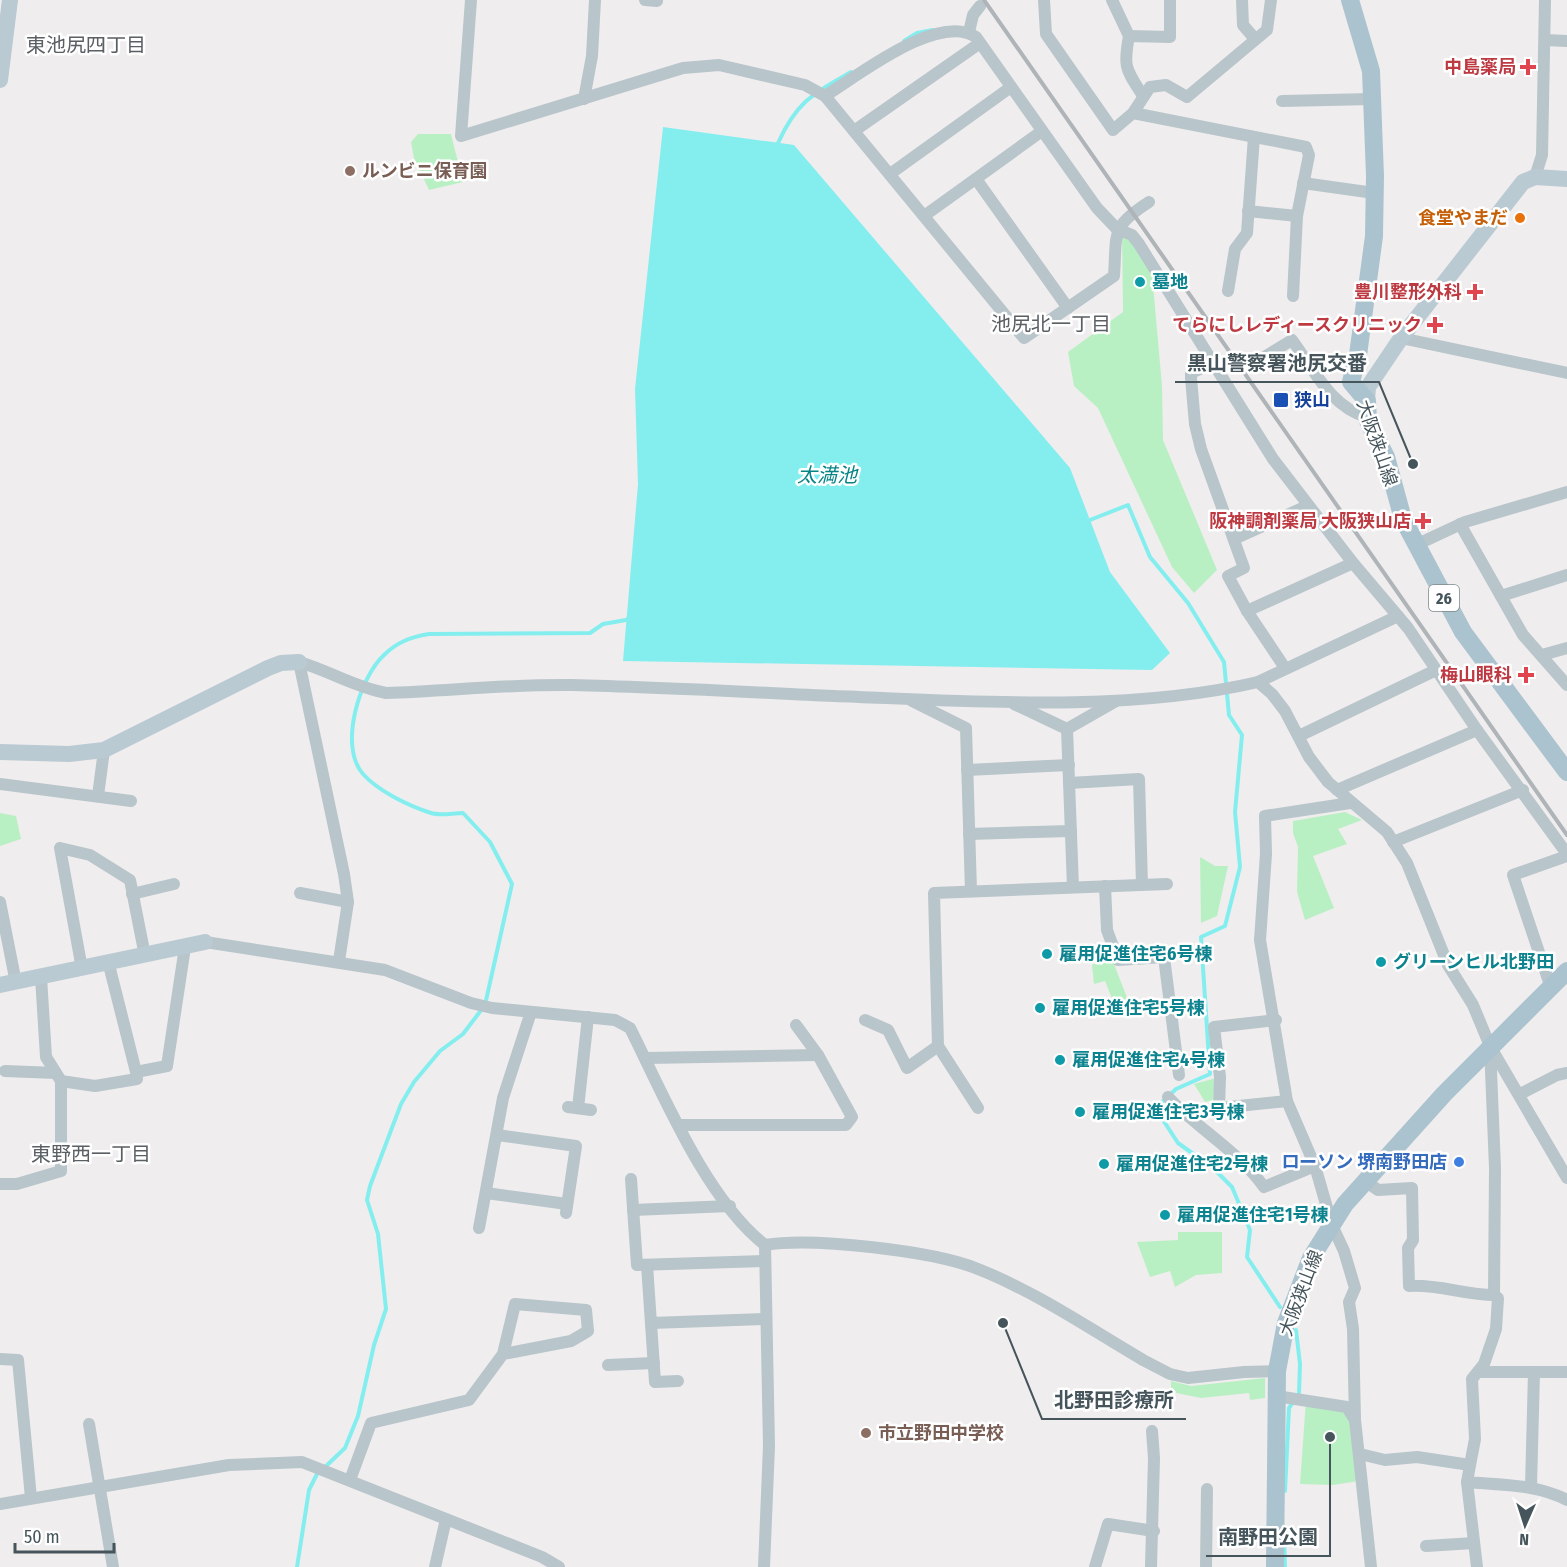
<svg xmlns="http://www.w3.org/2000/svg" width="1567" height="1567" font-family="'Fira Sans Condensed','Noto Sans JP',sans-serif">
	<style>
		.green { fill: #b9f0c3 }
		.water { fill: #84eeef }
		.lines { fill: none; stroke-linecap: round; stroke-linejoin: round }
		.stream { stroke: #84eeef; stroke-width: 4 }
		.street { stroke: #b8c5cb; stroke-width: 12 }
		.secondary { stroke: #bacad2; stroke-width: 16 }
		.primary { stroke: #abc3ce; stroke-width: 18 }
		.rail { stroke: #afb4b8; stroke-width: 4 }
		.health-dot { fill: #e0444e; stroke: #fff; stroke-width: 2 }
		.education-dot { fill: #8d6e63; stroke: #fff; stroke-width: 2 }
		.food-dot { fill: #e8710a; stroke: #fff; stroke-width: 2 }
		.culture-dot { fill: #0f9aa8; stroke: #fff; stroke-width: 2 }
		.transit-dot { fill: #1a4fb4; stroke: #fff; stroke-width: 2 }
		.shop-dot { fill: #3f7fe0; stroke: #fff; stroke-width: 2 }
		.labels { text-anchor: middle; stroke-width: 5; stroke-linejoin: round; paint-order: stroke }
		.shield { fill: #fff; stroke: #7d888c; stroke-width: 1.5 }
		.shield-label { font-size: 16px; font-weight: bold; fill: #45555b }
		.health-label { font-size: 18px; font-weight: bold; fill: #be3a42; stroke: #fff; text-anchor: end }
		.education-label { font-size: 18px; font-weight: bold; fill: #785e54; stroke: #fff; text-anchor: start }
		.food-label { font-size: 18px; font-weight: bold; fill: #c56008; stroke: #fff; text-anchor: end }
		.culture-label { font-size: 18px; font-weight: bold; fill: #0d838f; stroke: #fff; text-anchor: start }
		.transit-label { font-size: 18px; font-weight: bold; fill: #164399; stroke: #fff; text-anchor: start }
		.street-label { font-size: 18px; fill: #45555b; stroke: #fff }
		.shop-label { font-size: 18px; font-weight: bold; fill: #366cbe; stroke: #fff; text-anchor: end }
		.neighbourhood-label { font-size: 20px; fill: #5a5f63; stroke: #fff }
		.water-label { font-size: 20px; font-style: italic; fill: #098486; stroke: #fff }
		.leader { fill: none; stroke: #45555b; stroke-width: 2 }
		.callout-dot { fill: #45555b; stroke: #fff; stroke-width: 2 }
		.callout-label { font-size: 20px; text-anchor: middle; font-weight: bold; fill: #45555b; stroke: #fff; stroke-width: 5; stroke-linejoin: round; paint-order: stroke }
	</style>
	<rect width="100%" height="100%" fill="#f0edee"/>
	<g class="green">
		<path d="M418,134H451L463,182L429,190L414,158L411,142Z"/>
		<path d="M1122,232L1151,262L1162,386L1163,440L1217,570L1194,593L1172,567L1098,408L1074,386L1068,352L1123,312Z"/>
		<path d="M1345,812L1362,820L1338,829L1347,844L1313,856L1334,908L1305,920L1297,892L1298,847L1293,833V821Z"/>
		<path d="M0,813L16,816L21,839L0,846Z"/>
		<path d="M1200,857L1215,866H1228L1217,916L1201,923Z"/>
		<path d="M1110,954L1128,1000L1115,1006L1105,981L1094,984L1092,965Z"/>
		<path d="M1216,1078L1213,1100L1205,1102L1194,1084Z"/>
		<path d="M1178,1232H1222V1273L1196,1275L1175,1287L1170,1271L1150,1277L1137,1242L1178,1240Z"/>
		<path d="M1265,1378V1398L1250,1400L1249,1393L1201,1398L1171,1392V1381L1191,1386Z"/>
		<path d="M1306,1400L1347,1407L1359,1481L1333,1485L1300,1484Z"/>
	</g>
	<path class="water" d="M663,127L794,145L1070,468L1110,572L1170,653L1152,670L623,661L638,484L635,389Z"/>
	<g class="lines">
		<g class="stream">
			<path d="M904,41L917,33L933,30"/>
			<path d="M778,143C797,101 813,94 851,72"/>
			<path d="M1090,520L1128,505L1150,557L1188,603L1224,662L1229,715L1242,735L1235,812L1240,867L1225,926L1201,937L1210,1074L1176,1089L1158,1106L1163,1120L1178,1143L1213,1168L1232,1187L1250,1230L1247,1257L1280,1307"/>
			<path d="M324,1468L345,1448L358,1416L374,1345L386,1309L378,1234L367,1200L370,1186L401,1104L414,1082L440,1051L463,1034L485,1005L512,884L490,842L463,813C453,813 440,816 431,813C409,806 378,791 363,774C338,746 360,677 384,655C397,642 411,637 429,634L590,633L603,624L626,620L631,617"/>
			<path d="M1285,1491L1289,1408L1299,1394L1300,1364L1296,1330"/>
			<path d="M1284,1534L1285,1567"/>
			<path d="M297,1567L309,1490L318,1472"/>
		</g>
		<g class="street">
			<path d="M471,0L461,136L683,68L719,65L805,85L825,96L1024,338L1114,276C1117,233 1110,227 1149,202"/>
			<path d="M645,0L657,1"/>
			<path d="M1044,0L1046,34L1113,130L1133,113L1150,87L1166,85L1187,97L1267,30L1271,0"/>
			<path d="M1112,0L1129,36"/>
			<path d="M1242,0L1243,25L1255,39"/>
			<path d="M969,32L973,15L980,6"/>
			<path d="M1545,40L1567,41"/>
			<path d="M825,96C859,75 938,12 976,37L1097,208L1117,229L1132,235L1139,244L1273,459L1353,563L1408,628L1477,730L1567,854"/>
			<path d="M1143,96C1126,69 1123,68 1129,36L1170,37V0"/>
			<path d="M584,99L592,56L595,0"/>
			<path d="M1282,101L1372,99"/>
			<path d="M1133,113L1306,147L1309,155L1297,216L1293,296"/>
			<path d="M854,131L980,43"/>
			<path d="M890,174L1011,87"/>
			<path d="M1535,177L1542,155L1545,0"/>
			<path d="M976,179L1068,308"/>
			<path d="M1303,183L1374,193"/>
			<path d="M1248,211L1297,216"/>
			<path d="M924,216L1042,131"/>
			<path d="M1228,291L1235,249L1247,233L1254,137"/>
			<path d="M1401,338L1567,373"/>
			<path d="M1266,356L1292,340C1313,368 1331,408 1367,417"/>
			<path d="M1213,363L1191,373V378L1195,424L1201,449L1244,568L1228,576L1247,611L1285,668"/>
			<path d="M1460,524L1523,635L1567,685"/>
			<path d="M1234,539L1307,506"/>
			<path d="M1418,544L1465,522L1567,492"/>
			<path d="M1501,596L1567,575"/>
			<path d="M1247,611L1353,563"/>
			<path d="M1542,655L1567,648"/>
			<path d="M1258,682L1398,616"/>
			<path d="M912,701L966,728L971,891"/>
			<path d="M1014,704L1067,729"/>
			<path d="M1299,736L1436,670"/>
			<path d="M967,770L1069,765"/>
			<path d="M1069,783L1139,779L1142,885"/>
			<path d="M0,784L131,801"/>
			<path d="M1337,790L1477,730"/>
			<path d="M98,796L104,750"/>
			<path d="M1350,803L1265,816L1266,854L1260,940L1287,1101L1315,1166L1332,1225L1344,1251L1355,1288L1349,1302L1353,1329L1355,1420"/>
			<path d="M969,834L1071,831"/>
			<path d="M1393,842L1523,790"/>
			<path d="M1105,886L1107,930L1118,960L1164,957L1179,1075"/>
			<path d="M1073,887L1067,729L1116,701"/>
			<path d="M300,893L348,902"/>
			<path d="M132,894L174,884"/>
			<path d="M0,902L16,983"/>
			<path d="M205,942L385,970L471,1003L492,1008L615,1020L630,1028C663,1094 706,1199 765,1245L769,1446L764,1567"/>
			<path d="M339,961L348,902L344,874L299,662C330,671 354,687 386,693C448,691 510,684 572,685C659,687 747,692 834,696C969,701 1126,713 1258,682L1272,694L1285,711L1309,757L1328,782L1387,832L1407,863L1448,965L1473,1005L1490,1046L1567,1178"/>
			<path d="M109,965L136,1072L167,1066L185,947"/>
			<path d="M82,969L60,848L90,855L130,880L145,956"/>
			<path d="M41,977L46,1057L61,1081L95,1086L137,1079"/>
			<path d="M1551,988L1513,875L1567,856"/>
			<path d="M865,1020L888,1030L907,1068L938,1046L934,893L1167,884"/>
			<path d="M1276,1020L1214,1027L1220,1077L1219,1108L1287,1101"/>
			<path d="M938,1046L978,1108"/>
			<path d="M645,1058L818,1055"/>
			<path d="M5,1071L56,1073"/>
			<path d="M1520,1094L1557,1075L1567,1073"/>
			<path d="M1168,1097C1198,1129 1239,1152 1264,1187L1315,1166"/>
			<path d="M568,1107L591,1110"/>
			<path d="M578,1108L588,1017"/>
			<path d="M679,1125H846L852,1117L818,1055L796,1025"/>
			<path d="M497,1135L576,1146L566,1213"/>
			<path d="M631,1179L637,1265L765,1261"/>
			<path d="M1365,1181L1378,1190L1412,1188L1413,1240L1408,1248L1409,1286C1438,1284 1465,1295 1494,1295"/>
			<path d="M0,1184H17L61,1171V1081"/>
			<path d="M486,1193L567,1204"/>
			<path d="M633,1210L730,1206"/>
			<path d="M479,1228L503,1098L531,1012"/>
			<path d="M765,1245C813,1237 934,1251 978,1269C1036,1292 1090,1329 1143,1360L1170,1374L1188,1378L1244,1372L1277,1371"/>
			<path d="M647,1265L655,1382L678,1381"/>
			<path d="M651,1323L766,1319"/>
			<path d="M0,1359L18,1360L31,1498"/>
			<path d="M608,1365L654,1363"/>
			<path d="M1478,1372H1567"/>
			<path d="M1276,1396L1347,1407L1355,1420L1371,1567"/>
			<path d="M89,1424L113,1567"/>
			<path d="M1360,1454L1385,1460L1417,1457L1470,1465L1467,1482C1501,1485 1537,1484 1567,1500"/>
			<path d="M1470,1465L1475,1439L1472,1379L1484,1364L1496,1329L1498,1298L1494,1295L1495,1168L1490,1046"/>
			<path d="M350,1480L371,1423L469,1400L503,1354L515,1304L586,1310L588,1331L571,1341L503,1354"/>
			<path d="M1467,1482L1477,1567"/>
			<path d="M1531,1487L1534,1372"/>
			<path d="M0,1504L229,1465L302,1462L542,1557L559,1567"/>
			<path d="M1426,1546L1474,1543"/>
			<path d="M435,1567L446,1519"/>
			<path d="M1095,1567L1108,1524L1154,1531"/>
			<path d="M1151,1567L1154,1458L1152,1431"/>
			<path d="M1206,1567L1207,1489"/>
		</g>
		<g class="secondary">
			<path d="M0,80L10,0"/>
			<path d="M1367,401L1368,387L1401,338L1523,182L1535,177L1567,179"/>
			<path d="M0,752L69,754L104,750L268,668L281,663L299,662"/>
			<path d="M0,985L205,942"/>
		</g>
		<g class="primary">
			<path d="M1350,0L1371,71L1375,176L1374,236L1358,355L1351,382L1367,401L1368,421L1386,457L1403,519L1463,632L1567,772"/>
			<path d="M1275,1567L1277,1371L1286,1323L1311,1258L1345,1204L1444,1094L1567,971"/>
		</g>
		<path class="rail" d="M984,0L1567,835"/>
	</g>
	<g class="health-dot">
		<path d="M1525 58h6v6h6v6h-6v6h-6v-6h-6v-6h6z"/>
		<path d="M1472 283h6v6h6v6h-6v6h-6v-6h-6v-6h6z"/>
		<path d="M1432 316h6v6h6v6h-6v6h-6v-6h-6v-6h6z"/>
		<path d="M1420 512h6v6h6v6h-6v6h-6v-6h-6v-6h6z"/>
		<path d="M1523 666h6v6h6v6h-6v6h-6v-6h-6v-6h6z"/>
	</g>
	<g class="education-dot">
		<circle cx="350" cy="171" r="6"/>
		<circle cx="866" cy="1433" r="6"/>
	</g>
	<circle class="food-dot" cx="1520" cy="218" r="6"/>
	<g class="culture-dot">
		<circle cx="1140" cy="282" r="6"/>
		<circle cx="1047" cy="954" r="6"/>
		<circle cx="1381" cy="962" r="6"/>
		<circle cx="1040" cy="1008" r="6"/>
		<circle cx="1060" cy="1060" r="6"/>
		<circle cx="1080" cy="1112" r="6"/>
		<circle cx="1104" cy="1164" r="6"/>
		<circle cx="1165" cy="1215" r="6"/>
	</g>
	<rect class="transit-dot" x="1273" y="392" width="16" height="16" rx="3"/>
	<circle class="shop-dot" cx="1459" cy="1162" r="6"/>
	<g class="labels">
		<rect class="shield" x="1429" y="585" width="30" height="26" rx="4.5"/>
		<g class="shield-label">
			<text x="1444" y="604">26</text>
		</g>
		<g class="health-label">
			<text x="1516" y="73">中島薬局</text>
			<text x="1462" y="298">豊川整形外科</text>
			<text x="1422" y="331">てらにしレディースクリニック</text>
			<text x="1411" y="527">阪神調剤薬局 大阪狭山店</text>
			<text x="1512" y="681">梅山眼科</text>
		</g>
		<g class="education-label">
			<text x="362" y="177">ルンビニ保育園</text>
			<text x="878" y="1439">市立野田中学校</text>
		</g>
		<g class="food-label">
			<text x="1508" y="224">食堂やまだ</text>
		</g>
		<g class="culture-label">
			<text x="1152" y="288">墓地</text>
			<text x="1059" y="960">雇用促進住宅6号棟</text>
			<text x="1393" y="968">グリーンヒル北野田</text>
			<text x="1052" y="1014">雇用促進住宅5号棟</text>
			<text x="1072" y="1066">雇用促進住宅4号棟</text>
			<text x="1092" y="1118">雇用促進住宅3号棟</text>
			<text x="1116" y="1170">雇用促進住宅2号棟</text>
			<text x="1177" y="1221">雇用促進住宅1号棟</text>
		</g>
		<g class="transit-label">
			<text x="1294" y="406">狭山</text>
		</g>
		<g class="street-label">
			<text transform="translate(1377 443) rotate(71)" y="6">大阪狭山線</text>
			<text transform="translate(1301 1293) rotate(-69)" y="6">大阪狭山線</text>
		</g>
		<g class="shop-label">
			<text x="1447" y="1168">ローソン 堺南野田店</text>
		</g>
		<g class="neighbourhood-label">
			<text x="86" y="52">東池尻四丁目</text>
			<text x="1051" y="331">池尻北一丁目</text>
			<text x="91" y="1161">東野西一丁目</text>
		</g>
		<g class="water-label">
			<text x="827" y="482">太満池</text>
		</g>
	</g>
	<path class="leader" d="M1413 464L1379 382H1175M1003 1323L1042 1419H1186M1330 1437L1330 1556H1206"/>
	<g class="callout-dot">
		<circle cx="1413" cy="464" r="6"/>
		<circle cx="1003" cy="1323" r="6"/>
		<circle cx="1330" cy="1437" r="6"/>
	</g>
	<g class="callout-label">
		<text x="1277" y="370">黒山警察署池尻交番</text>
		<text x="1114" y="1407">北野田診療所</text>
		<text x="1268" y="1544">南野田公園</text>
	</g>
	<g transform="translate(1525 1525) rotate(183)" stroke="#ffffff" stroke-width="4.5" paint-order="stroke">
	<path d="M0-4.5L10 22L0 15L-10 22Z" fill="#45555b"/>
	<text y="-9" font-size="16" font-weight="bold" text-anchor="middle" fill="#45555b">N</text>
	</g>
	<path d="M15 1543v9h99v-9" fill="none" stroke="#45555b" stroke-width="3"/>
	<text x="24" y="1543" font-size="18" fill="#45555b" stroke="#ffffff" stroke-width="4.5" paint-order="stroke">50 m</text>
</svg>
